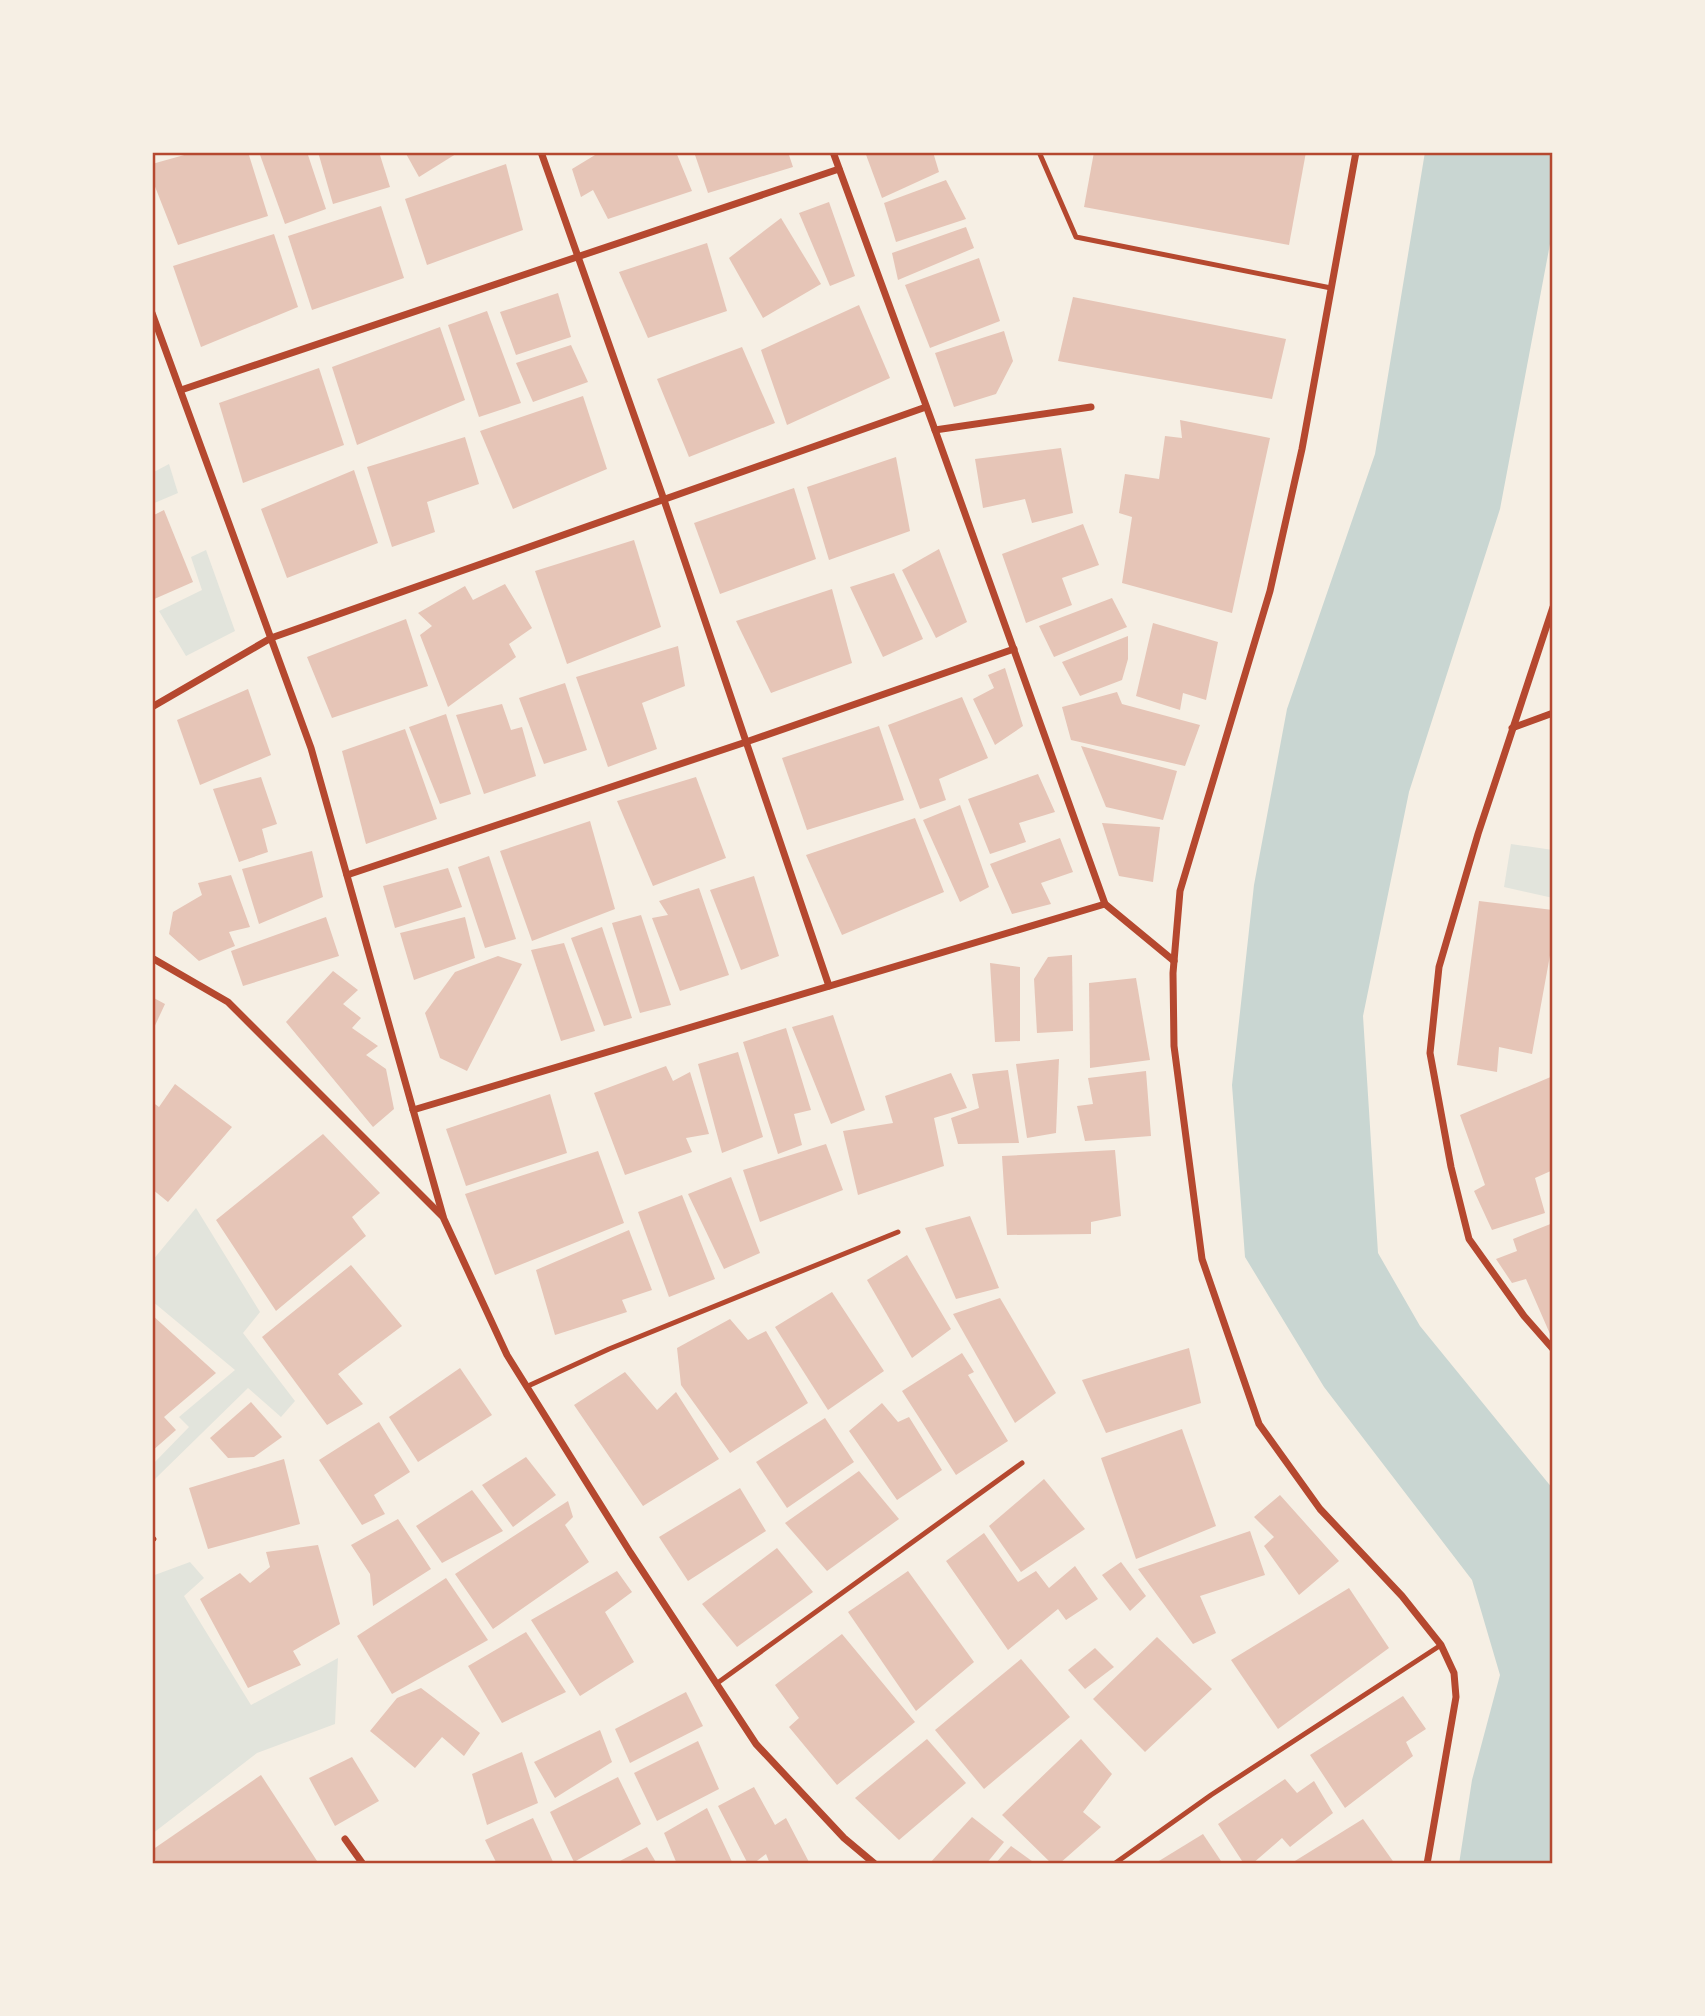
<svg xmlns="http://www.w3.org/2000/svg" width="1705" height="2016" font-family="'Noto Sans',sans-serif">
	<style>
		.green { fill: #e2e4dc }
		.water { fill: #c9d6d2 }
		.building { fill: #e6c5b7 }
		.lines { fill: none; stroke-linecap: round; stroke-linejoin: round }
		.service { stroke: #b5482f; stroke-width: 5 }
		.minor { stroke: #b5482f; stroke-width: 7 }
		.neatline { fill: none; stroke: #b5482f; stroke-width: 2.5 }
	</style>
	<rect width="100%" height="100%" fill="#f6efe4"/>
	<g class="green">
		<path d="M169,464L178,493L152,504V473Z"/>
		<path d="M206,550L235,631L186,656L159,611L202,590L191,557Z"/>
		<path d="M1511,844L1553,850V898L1504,887Z"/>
		<path d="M196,1208L260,1312L243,1333L295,1401L281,1417L248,1388L155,1479L152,1478V1465L189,1427L179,1417L235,1370L152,1301V1261Z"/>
		<path d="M190,1562L204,1578L184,1596L251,1705L338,1658L335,1724L257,1753L152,1834V1576Z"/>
	</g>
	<path class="water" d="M1425,152H1553V228L1500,509L1409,792L1363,1016L1378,1253L1420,1326L1553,1489V1864H1459L1472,1780L1500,1675L1472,1580L1324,1387L1245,1257L1232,1085L1254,885L1287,709L1375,454Z"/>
	<g class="building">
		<path d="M195,152H248L268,216L178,245L152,179V164Z"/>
		<path d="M259,152H307L326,209L285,224Z"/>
		<path d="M318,152H379L390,187L333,204Z"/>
		<path d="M405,152H459L419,177Z"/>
		<path d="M600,152H676L692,191L608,219L593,190L581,197L572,169Z"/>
		<path d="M694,152H788L793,167L708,193Z"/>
		<path d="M865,152H933L939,172L882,198Z"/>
		<path d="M1094,152H1306L1289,245L1084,207Z"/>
		<path d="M506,164L523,230L427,265L405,199Z"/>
		<path d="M946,180L966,219L896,242L884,203Z"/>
		<path d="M829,202L855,276L830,286L799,213Z"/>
		<path d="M381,206L404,278L312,310L288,236Z"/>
		<path d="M781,218L821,284L763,318L729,258Z"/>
		<path d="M966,227L974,248L898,280L892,253Z"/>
		<path d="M274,234L298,307L201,347L173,266Z"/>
		<path d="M707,243L727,311L648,338L619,272Z"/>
		<path d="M979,258L1000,321L930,348L905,285Z"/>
		<path d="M558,293L571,337L516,355L500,312Z"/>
		<path d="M1073,297L1286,339L1272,399L1058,361Z"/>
		<path d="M859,305L890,378L787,425L761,350Z"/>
		<path d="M487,311L521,403L479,417L448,325Z"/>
		<path d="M440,327L465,400L357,445L332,367Z"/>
		<path d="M1004,331L1013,361L996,394L954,407L935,353Z"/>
		<path d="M571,345L588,382L533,402L516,363Z"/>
		<path d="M742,347L775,423L689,457L657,379Z"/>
		<path d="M319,368L344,445L243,483L219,403Z"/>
		<path d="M583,396L607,469L513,509L480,431Z"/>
		<path d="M1180,420L1270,438L1232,613L1122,583L1132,517L1119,513L1125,474L1159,479L1165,436L1182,438Z"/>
		<path d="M465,437L479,484L427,502L435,532L392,547L367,467Z"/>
		<path d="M1061,448L1073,513L1032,523L1025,499L983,508L975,459Z"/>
		<path d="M896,457L910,531L829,560L807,487Z"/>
		<path d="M354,470L378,543L287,578L261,509Z"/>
		<path d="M794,488L816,559L720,594L694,523Z"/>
		<path d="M164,510L193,582L152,600V516Z"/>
		<path d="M1083,524L1099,565L1062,578L1072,605L1026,623L1002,554Z"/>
		<path d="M634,540L661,627L567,664L535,571Z"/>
		<path d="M939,549L967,622L936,638L902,570Z"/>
		<path d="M894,573L923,639L883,657L850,587Z"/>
		<path d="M505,584L532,628L509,644L516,657L448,707L420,635L432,626L418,613L465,586L473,600Z"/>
		<path d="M832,589L852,663L771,693L736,621Z"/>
		<path d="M1112,598L1127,627L1054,657L1039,626Z"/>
		<path d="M406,619L428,686L332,718L307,657Z"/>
		<path d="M1153,623L1218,642L1206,700L1183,693L1180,710L1136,696Z"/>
		<path d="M1128,636V659L1122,680L1080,696L1062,662Z"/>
		<path d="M678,646L685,686L642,703L657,749L608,767L576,677Z"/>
		<path d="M1005,668L1023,726L995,745L973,699L994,688L988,675Z"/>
		<path d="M565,683L587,750L544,764L519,698Z"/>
		<path d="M248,689L271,755L200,785L177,720Z"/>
		<path d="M1117,692L1122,704L1200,725L1185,766L1071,740L1062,707Z"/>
		<path d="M962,697L988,758L939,779L946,800L920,809L888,725Z"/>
		<path d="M502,704L511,730L522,727L536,776L484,794L456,715Z"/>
		<path d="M446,714L471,794L440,804L409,727Z"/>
		<path d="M879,726L904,800L807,830L782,758Z"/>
		<path d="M405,729L437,819L366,844L342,751Z"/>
		<path d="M1081,746L1177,771L1163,820L1106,807Z"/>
		<path d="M1038,774L1055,812L1019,823L1026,842L990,854L968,799Z"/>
		<path d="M261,777L277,824L262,829L268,852L239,862L213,789Z"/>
		<path d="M696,777L726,858L653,886L617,801Z"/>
		<path d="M960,805L989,887L960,902L923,820Z"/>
		<path d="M915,818L944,892L842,935L806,855Z"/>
		<path d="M590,821L615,909L532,941L500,851Z"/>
		<path d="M1102,823L1160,827L1153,882L1119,876Z"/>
		<path d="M1060,838L1073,872L1041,883L1051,904L1012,914L990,864Z"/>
		<path d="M312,851L323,897L259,924L242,869Z"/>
		<path d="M489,856L516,939L485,948L458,867Z"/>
		<path d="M448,868L462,907L395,928L383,886Z"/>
		<path d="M231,875L250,927L229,932L235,946L199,961L169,934L173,912L202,895L198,883Z"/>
		<path d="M754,876L779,956L741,970L710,890Z"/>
		<path d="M699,888L729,975L680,991L652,918L668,915L659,901Z"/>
		<path d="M1479,901L1553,910V939L1532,1054L1499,1047L1497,1072L1457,1065Z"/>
		<path d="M641,915L671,1005L640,1013L612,923Z"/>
		<path d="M326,917L339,956L243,986L231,951Z"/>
		<path d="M465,917L475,958L414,980L400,933Z"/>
		<path d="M602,927L632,1018L604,1026L571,938Z"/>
		<path d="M564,943L595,1031L561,1041L531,950Z"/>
		<path d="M1072,955L1073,1031L1037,1033L1034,979L1048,957Z"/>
		<path d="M498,956L522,964L467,1071L440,1058L425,1013L455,972Z"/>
		<path d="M990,963L1020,967V1041L995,1042Z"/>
		<path d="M333,971L358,990L343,1004L361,1018L352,1028L378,1046L366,1055L386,1069L394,1109L373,1127L286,1022Z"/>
		<path d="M1136,978L1150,1060L1090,1068L1089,983Z"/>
		<path d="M152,997L165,1004L152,1032Z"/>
		<path d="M833,1015L865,1110L831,1124L792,1027Z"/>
		<path d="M786,1028L811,1110L794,1114L802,1145L778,1154L743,1042Z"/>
		<path d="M738,1052L763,1137L722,1153L698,1064Z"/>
		<path d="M1059,1059L1056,1133L1027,1138L1016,1064Z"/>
		<path d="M666,1066L673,1081L690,1072L709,1134L686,1138L692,1152L625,1175L594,1093Z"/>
		<path d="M1008,1070L1019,1143L958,1144L951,1118L979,1108L972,1074Z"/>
		<path d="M1146,1071L1151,1136L1085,1141L1077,1106L1093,1104L1088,1078Z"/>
		<path d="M951,1073L967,1108L934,1118L944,1166L858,1195L843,1131L893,1123L885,1096Z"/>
		<path d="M1553,1076V1170L1535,1178L1545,1213L1492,1230L1474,1191L1485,1185L1460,1115Z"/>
		<path d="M175,1084L232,1127L168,1202L152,1189V1102L159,1107Z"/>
		<path d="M550,1094L567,1153L466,1186L446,1129Z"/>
		<path d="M323,1134L380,1193L352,1217L366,1236L276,1311L216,1220Z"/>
		<path d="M826,1144L843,1190L760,1222L743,1170Z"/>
		<path d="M1115,1150L1121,1216L1091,1222V1234L1007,1235L1002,1156Z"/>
		<path d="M598,1151L624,1223L495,1275L465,1194Z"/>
		<path d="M731,1177L760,1253L724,1269L688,1194Z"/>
		<path d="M682,1195L715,1279L669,1297L638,1212Z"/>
		<path d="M970,1216L999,1288L956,1299L925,1228Z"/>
		<path d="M1553,1223V1333L1550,1334L1526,1279L1512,1283L1496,1259L1517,1251L1513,1239Z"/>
		<path d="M629,1230L652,1290L622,1300L627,1312L555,1335L536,1270Z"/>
		<path d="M907,1255L951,1329L912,1358L867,1280Z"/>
		<path d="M351,1265L402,1326L338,1374L363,1404L327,1425L262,1337Z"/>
		<path d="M832,1292L884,1371L828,1410L775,1327Z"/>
		<path d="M1000,1298L1056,1393L1015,1423L953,1314Z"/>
		<path d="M152,1315L216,1373L164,1417L176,1430L152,1451Z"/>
		<path d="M730,1319L748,1340L766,1331L808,1403L730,1453L681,1385L677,1348Z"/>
		<path d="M1189,1348L1201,1403L1106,1433L1082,1380Z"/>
		<path d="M962,1353L974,1372L968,1375L1008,1441L956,1475L902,1391Z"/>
		<path d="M460,1368L492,1415L418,1462L389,1417Z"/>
		<path d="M625,1372L657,1410L676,1392L719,1459L643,1506L574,1405Z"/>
		<path d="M251,1402L282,1437L254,1457L228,1458L210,1438Z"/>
		<path d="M882,1403L898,1422L909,1417L942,1470L897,1500L849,1431Z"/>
		<path d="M825,1418L854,1462L787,1508L756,1462Z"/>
		<path d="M379,1422L410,1472L374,1495L385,1514L362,1525L319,1460Z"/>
		<path d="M1182,1429L1216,1526L1136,1559L1101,1458Z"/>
		<path d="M526,1457L556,1495L513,1527L482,1485Z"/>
		<path d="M284,1459L300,1524L208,1549L189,1488Z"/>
		<path d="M859,1471L899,1519L827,1571L785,1523Z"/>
		<path d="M1044,1479L1085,1529L1021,1572L989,1526Z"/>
		<path d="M740,1488L766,1531L688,1581L659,1537Z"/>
		<path d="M472,1490L503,1531L442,1563L416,1526Z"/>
		<path d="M1280,1495L1339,1561L1299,1595L1264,1546L1274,1537L1254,1517Z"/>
		<path d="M568,1501L573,1517L565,1525L589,1562L493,1629L455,1574Z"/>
		<path d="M398,1519L431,1569L373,1606L370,1574L351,1545Z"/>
		<path d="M1250,1531L1265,1575L1200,1596L1216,1633L1193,1644L1138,1569Z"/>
		<path d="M984,1533L1018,1582L1036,1571L1049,1588L1075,1566L1098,1599L1066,1620L1058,1609L1008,1650L946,1561Z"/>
		<path d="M318,1545L340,1624L293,1651L301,1665L248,1688L200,1599L240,1573L250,1583L270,1567L266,1552Z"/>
		<path d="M777,1548L813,1592L737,1647L702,1604Z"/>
		<path d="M1121,1562L1146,1596L1130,1611L1102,1575Z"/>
		<path d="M617,1571L632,1592L605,1612L634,1662L580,1696L531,1620Z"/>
		<path d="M908,1571L974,1662L916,1711L848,1612Z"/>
		<path d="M446,1578L488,1640L392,1694L357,1636Z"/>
		<path d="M1349,1588L1389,1648L1278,1729L1231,1660Z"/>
		<path d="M526,1632L566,1692L502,1723L468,1666Z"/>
		<path d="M842,1634L915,1722L837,1785L789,1727L799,1718L775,1685Z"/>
		<path d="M1157,1637L1212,1689L1145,1752L1093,1699Z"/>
		<path d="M1095,1648L1114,1667L1085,1689L1068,1670Z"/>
		<path d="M1021,1659L1070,1717L984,1789L935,1730Z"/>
		<path d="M421,1688L480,1733L464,1756L442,1737L415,1768L370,1731L397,1698Z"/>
		<path d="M686,1692L703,1726L630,1763L615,1729Z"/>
		<path d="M1403,1696L1426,1729L1406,1742L1413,1756L1345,1808L1310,1755Z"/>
		<path d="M600,1730L612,1762L555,1798L534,1762Z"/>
		<path d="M927,1739L966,1783L899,1840L855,1798Z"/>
		<path d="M1081,1739L1112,1774L1083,1812L1101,1827L1059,1864H1052L1002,1815Z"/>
		<path d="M698,1741L719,1789L657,1821L634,1773Z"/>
		<path d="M522,1752L538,1803L487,1825L472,1774Z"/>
		<path d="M352,1757L379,1801L335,1826L309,1778Z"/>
		<path d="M261,1775L319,1864H158L152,1855V1850Z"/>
		<path d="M618,1777L641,1824L574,1862L550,1812Z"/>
		<path d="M1285,1779L1297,1793L1314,1781L1333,1813L1290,1847L1282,1838L1252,1864H1244L1218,1824Z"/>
		<path d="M754,1787L775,1825L786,1818L810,1864H770L766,1854L753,1864H748L718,1806Z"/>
		<path d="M707,1808L733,1864H677L664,1833Z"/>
		<path d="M972,1817L1004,1842L986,1864H929Z"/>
		<path d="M533,1818L554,1864H497L485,1840Z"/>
		<path d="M1363,1819L1395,1864H1290Z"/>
		<path d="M1203,1834L1223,1864H1154Z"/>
		<path d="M1011,1846L1036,1864H995Z"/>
		<path d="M647,1847L657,1864H614Z"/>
	</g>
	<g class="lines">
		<g class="service">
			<path d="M1039,152L1076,237L1331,288"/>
			<path d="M528,1386L609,1349L898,1232"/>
			<path d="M152,1537L154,1539"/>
			<path d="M716,1684L1022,1463"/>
			<path d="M1114,1864L1211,1795L1441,1645"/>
		</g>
		<g class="minor">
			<path d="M541,152L664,500L829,986"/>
			<path d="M833,152L935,430L1105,904L1174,961"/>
			<path d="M1356,152L1302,449L1270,591L1180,891L1173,973L1174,1046L1202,1259L1259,1424L1320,1509L1402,1596L1441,1645L1454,1673L1456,1697L1427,1864"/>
			<path d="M152,313L311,748L443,1216"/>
			<path d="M181,390L839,169"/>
			<path d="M935,430L1091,407"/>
			<path d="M1553,607L1478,834L1439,967L1430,1053L1451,1167L1469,1239L1524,1316L1553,1349"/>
			<path d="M152,707L271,638L926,407"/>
			<path d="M1512,728L1553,713"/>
			<path d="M347,875L746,742L1014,649"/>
			<path d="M152,958L228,1002L443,1217L507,1355L630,1552L756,1744L844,1838L875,1864"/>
			<path d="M413,1110L1105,904"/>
			<path d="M345,1839L363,1864"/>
		</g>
	</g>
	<rect width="1705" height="2016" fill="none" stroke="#f6efe4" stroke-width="308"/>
	<rect x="154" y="154" width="1397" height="1708" class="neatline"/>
</svg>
